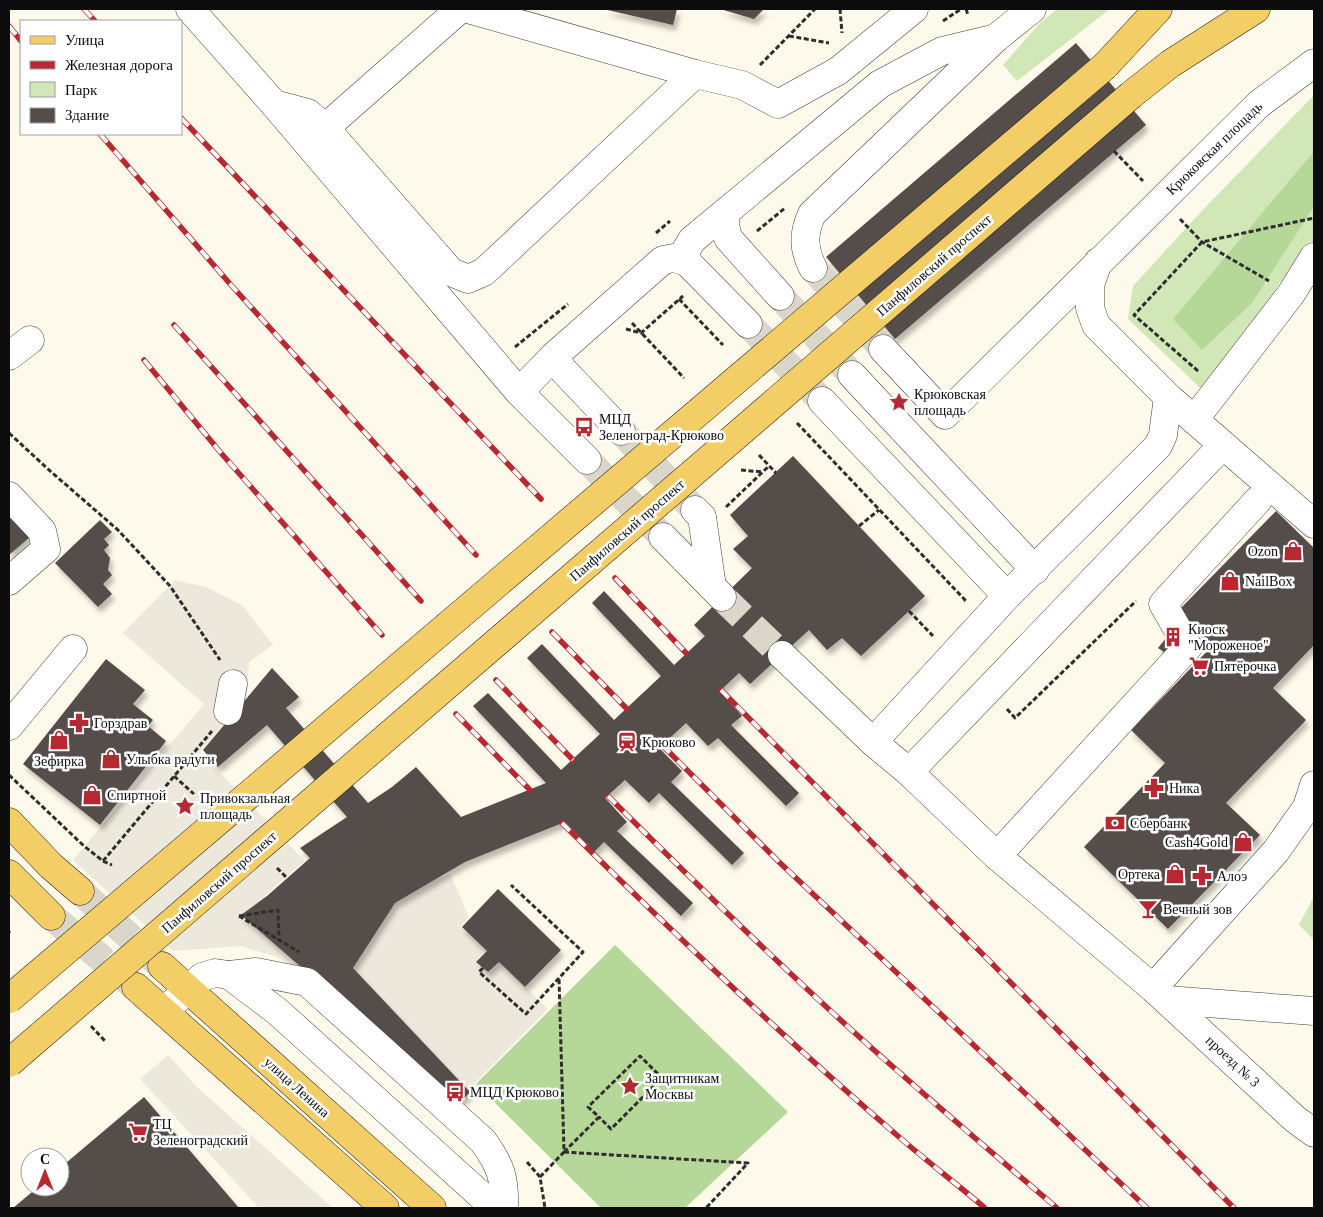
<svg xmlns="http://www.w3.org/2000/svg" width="1323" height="1217" font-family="Georgia,serif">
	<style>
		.green { fill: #d1e7b7 }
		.forest { fill: #b5d797 }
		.plaza { fill: #ede8dc }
		.building { fill: #544d49; filter: url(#shadow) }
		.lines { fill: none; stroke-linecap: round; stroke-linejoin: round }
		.minor-tunnel { stroke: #dad6ca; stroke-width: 28; stroke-dasharray: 28 14; stroke-linecap: butt }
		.major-tunnel { stroke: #dad6ca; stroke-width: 28; stroke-dasharray: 28 14; stroke-linecap: butt }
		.minor-casing { stroke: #3f3f3f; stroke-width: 29 }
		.major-casing { stroke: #1d1d1d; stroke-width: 29 }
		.path { stroke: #2e2e2e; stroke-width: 3; stroke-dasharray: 5 2.5; stroke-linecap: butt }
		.minor { stroke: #fff; stroke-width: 28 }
		.major { stroke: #f3ce66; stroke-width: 28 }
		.rail-casing { stroke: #b62933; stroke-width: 5.5 }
		.rail { stroke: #fff; stroke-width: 4; stroke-dasharray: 11; stroke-linecap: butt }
		.major-bridge-casing { stroke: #1d1d1d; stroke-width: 29; stroke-linecap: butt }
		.major-bridge { stroke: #f3ce66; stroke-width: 28 }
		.labels { text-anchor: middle; stroke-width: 5; stroke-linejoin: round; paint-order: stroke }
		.street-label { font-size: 14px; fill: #0c0c0c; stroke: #fff }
		.poi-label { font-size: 14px; fill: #0c0c0c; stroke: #fff; text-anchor: start }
	</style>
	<defs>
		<filter id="shadow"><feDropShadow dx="3" dy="5.5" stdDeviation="2.5" flood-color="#0004"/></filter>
	</defs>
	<rect width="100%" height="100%" fill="#fefaeb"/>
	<g class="green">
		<path d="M1057,9H1110L1017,81L1003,65L1040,23Z"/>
		<path d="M1314,95V151L1173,319L1252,303L1314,207V244L1278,285L1216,403L1128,319L1133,286L1197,216Z"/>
		<path d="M1314,896V940L1299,925Z"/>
	</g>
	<g class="forest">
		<path d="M1314,151V207L1252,303L1202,350L1173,319Z"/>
		<path d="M615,945L788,1112L685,1208H601L476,1084Z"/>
	</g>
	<g class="plaza">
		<path d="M175,580L206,587L242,605L273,645L249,662L247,696L200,752L305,861L263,897L274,912L295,934L450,874L469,917L461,926L487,951L476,962L488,973L499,962L548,1009L474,1084L468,1094L460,1103L322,984L277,957L241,946L173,951L73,860L204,704L123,633Z"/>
		<path d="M168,1055L197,1087L333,1208H259L140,1079Z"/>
	</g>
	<g class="building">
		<path d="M603,9H677L673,25Z"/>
		<path d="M720,9H764L754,19Z"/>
		<path d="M1076,43L1146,125L895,339L826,257Z"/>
		<path d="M793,456L925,596L861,656L842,638L827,650L809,630L750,684L739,673L720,691L742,716L731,725L799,793L786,806L718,738L708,746L686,723L659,748L682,771L671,782L744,853L732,865L659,793L649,803L625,780L605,798L627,822L617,831L693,903L681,916L604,842L594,852L565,822L465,862L395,903L353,968L470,1092L459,1104L241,915L267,896L310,858L300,848L347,817L267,725L218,767L203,750L272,668L299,697L286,708L368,803L392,787L416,767L461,817L546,783L473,706L488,693L561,770L600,734L527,658L542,644L614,720L661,676L592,603L604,591L674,665L705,636L694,625L752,568L733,549L748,536L730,515Z"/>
		<path d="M1276,511L1314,548V645L1273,688L1306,720L1226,803L1260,835L1168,929L1084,847L1165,763L1131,730L1213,645L1178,611Z"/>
		<path d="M9,513L30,537L9,555Z"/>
		<path d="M100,520L112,532L104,539L109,545L104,550L110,558L108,570L112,575L103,584L112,594L98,607L55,563Z"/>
		<path d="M1174,628V659L1158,648Z"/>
		<path d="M106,659L145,690L133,704L153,720L148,726L166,741L100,825L23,764Z"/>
		<path d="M498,889L561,950L525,987L499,962L488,972L476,962L487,951L462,927Z"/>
		<path d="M144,1097L239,1208H13L38,1187H60V1168Z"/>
	</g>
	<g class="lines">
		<g class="minor-tunnel">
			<path d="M813,268L883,349"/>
			<path d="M780,296L852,375"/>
			<path d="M748,324L822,401"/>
			<path d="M621,431L695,510"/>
			<path d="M587,460L663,537"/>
			<path d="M722,597L782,655"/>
		</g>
		<g class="major-tunnel">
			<path d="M80,891L159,964"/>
			<path d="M51,916L134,986"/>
		</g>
		<defs>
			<g id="minor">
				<path d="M190,9L274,104L519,392L587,460"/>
				<path d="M695,74L742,85L778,104L838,71L914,9"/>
				<path d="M274,104L308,113L325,128L460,9"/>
				<path d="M325,128L451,272L468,279L484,272L695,74L468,9"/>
				<path d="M725,213V225L728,238L780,296"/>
				<path d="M687,262L686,250L692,240L880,84L942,51L996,38"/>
				<path d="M1098,262L1090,285V308L1096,325L1168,397L1314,524"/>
				<path d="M813,268C803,249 803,233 812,214L996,38L1032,9"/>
				<path d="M883,349L945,415L1259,104L1314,63"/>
				<path d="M9,356L30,340"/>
				<path d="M554,356L563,370L621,431"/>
				<path d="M852,375L1035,570"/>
				<path d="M519,392L554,356L663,260L674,258L687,262L748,324"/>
				<path d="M822,401L1007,596"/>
				<path d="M1194,420L1291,294L1314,257"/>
				<path d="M9,496L42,531L46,549L9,581"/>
				<path d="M695,510L702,517L712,587"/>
				<path d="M663,537L722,597"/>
				<path d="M782,655L873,742L909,772L997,856L1153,988L1295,1119L1314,1133"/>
				<path d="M228,711L233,684"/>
				<path d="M9,726L73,649"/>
				<path d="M873,742L1007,596L1158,446L1163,435L1168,397"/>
				<path d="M909,772L1223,445"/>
				<path d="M997,856L1188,647L1163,604L1258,500"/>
				<path d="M229,975L278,1012L495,1208"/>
				<path d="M1153,988L1276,851L1307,807L1314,785"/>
				<path d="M1167,1000L1314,1011"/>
				<path d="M164,1011L202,977L215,973L229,975L256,972L307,982L483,1141C501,1166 505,1178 504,1208"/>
			</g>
			<g id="major">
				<path d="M1105,66L1158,9"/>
				<path d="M1131,95L1170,64L1256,9"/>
				<path d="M9,822L51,866L80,891"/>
				<path d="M9,874L51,916"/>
				<path d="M162,966L432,1208"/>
				<path d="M136,987L385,1208"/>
			</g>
		</defs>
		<use href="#minor" class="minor-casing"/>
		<use href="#major" class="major-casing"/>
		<g class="path">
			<path d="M840,9L842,33"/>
			<path d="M966,9L968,15"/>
			<path d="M943,21L961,9"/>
			<path d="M789,36L829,43"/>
			<path d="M760,65L815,9"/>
			<path d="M1114,151L1143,181"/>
			<path d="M1180,219L1202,242L1269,281"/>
			<path d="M757,231L785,208"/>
			<path d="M656,233L670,221"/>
			<path d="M679,299L723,345"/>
			<path d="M632,323L684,378"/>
			<path d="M626,329L641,333L683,296"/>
			<path d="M515,347L568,304"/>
			<path d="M1198,371L1134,315L1202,242L1314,218"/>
			<path d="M797,423L966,601L964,602"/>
			<path d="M9,433L49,470L118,530L170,586L220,660"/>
			<path d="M759,455L776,473"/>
			<path d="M741,470L763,472"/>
			<path d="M726,507L769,466"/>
			<path d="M859,526L879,510"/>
			<path d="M909,611L933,636"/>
			<path d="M1007,709L1015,718L1136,601"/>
			<path d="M9,775L84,846L103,861L112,865"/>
			<path d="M174,776L194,794"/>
			<path d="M103,861L212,731"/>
			<path d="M277,868L287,878"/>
			<path d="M239,916L299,952"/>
			<path d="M239,916L278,910L279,940"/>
			<path d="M9,932L10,931"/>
			<path d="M483,968L479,972L526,1014L583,952L511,885"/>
			<path d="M91,1026L105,1041"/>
			<path d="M564,1152L599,1117L588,1107L640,1056L662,1078L611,1129L599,1117"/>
			<path d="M564,1152L748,1163L706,1208"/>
			<path d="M527,1162L540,1177L545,1208"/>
			<path d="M540,1177L564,1152L559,978"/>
		</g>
		<use href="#minor" class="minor"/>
		<use href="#major" class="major"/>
		<defs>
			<g id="rail">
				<path d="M84,9L95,21"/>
				<path d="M9,26L21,41"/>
				<path d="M181,118L541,499"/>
				<path d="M100,134L231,285L476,555"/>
				<path d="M174,325L421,601"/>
				<path d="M144,360L221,453L382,635"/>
				<path d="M615,578L686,653"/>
				<path d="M552,632L627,709"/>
				<path d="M496,680L573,760"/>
				<path d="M721,690L1234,1208"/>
				<path d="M456,714L530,790"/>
				<path d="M662,745L779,862L1147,1208"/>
				<path d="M608,796C682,870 757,943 834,1014C907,1081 982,1144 1057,1208"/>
				<path d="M562,823C673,933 787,1041 906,1143C932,1165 959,1186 985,1208"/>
			</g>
		</defs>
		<use href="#rail" class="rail-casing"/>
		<use href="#rail" class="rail"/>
		<defs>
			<g id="major-bridge">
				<path d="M9,999L1105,66"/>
				<path d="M9,1063L1131,95"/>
			</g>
		</defs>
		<use href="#major-bridge" class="major-bridge-casing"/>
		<use href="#major-bridge" class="major-bridge"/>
	</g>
	<defs>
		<symbol id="sight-bare" viewBox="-9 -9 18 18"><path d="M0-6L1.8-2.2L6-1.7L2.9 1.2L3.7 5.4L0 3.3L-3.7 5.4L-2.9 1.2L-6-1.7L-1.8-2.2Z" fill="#b62933" stroke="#fff" stroke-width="2.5" paint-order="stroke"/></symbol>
		<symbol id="bus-bare" viewBox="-9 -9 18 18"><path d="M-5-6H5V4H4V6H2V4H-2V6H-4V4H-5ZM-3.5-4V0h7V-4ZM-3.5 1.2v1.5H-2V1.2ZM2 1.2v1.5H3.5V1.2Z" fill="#b62933" stroke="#fff" stroke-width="2.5" paint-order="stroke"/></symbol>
		<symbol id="shop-bare" viewBox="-9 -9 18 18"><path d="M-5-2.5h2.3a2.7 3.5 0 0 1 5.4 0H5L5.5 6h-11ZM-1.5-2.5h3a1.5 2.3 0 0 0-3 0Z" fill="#b62933" stroke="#fff" stroke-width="2.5" paint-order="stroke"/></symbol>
		<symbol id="building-bare" viewBox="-9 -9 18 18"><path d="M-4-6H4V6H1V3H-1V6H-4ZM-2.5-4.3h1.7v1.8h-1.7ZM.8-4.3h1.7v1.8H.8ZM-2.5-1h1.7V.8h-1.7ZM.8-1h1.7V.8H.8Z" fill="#b62933" stroke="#fff" stroke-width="2.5" paint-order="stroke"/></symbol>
		<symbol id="supermarket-bare" viewBox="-9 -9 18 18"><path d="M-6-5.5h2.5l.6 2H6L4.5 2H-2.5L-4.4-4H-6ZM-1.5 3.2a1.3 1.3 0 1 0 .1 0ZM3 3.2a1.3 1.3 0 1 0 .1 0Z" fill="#b62933" stroke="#fff" stroke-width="2.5" paint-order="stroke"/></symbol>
		<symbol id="pharmacy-bare" viewBox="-9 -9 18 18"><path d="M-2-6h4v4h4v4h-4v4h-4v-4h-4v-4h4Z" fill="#b62933" stroke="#fff" stroke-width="2.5" paint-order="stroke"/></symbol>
		<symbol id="station-bare" viewBox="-9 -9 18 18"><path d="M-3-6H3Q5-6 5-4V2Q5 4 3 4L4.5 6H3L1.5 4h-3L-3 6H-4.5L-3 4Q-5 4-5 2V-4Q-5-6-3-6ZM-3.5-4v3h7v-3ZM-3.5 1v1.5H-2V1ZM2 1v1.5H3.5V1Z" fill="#b62933" stroke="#fff" stroke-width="2.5" paint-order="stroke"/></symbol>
		<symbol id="bank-bare" viewBox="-9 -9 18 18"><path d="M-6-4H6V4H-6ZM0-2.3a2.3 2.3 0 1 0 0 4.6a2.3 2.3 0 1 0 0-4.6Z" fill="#b62933" stroke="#fff" stroke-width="2.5" paint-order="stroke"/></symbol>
		<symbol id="bar-bare" viewBox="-9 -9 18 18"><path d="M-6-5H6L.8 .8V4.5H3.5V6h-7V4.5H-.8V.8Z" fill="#b62933" stroke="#fff" stroke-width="2.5" paint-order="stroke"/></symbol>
	</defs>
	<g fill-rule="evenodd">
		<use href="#sight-bare" x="885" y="388" width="28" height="28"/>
		<use href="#bus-bare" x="570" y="413" width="28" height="28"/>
		<use href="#shop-bare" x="1279" y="537" width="28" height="28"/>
		<use href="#shop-bare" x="1216" y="567" width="28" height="28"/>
		<use href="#building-bare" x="1159" y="623" width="28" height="28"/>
		<use href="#supermarket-bare" x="1185" y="652" width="28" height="28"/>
		<use href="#pharmacy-bare" x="65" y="709" width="28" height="28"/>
		<use href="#shop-bare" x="45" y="726" width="28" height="28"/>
		<use href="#station-bare" x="613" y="728" width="28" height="28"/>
		<use href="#shop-bare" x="97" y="745" width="28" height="28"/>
		<use href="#pharmacy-bare" x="1140" y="774" width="28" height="28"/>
		<use href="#shop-bare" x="78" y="781" width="28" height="28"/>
		<use href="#sight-bare" x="171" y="792" width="28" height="28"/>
		<use href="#bank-bare" x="1101" y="809" width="28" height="28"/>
		<use href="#shop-bare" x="1229" y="828" width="28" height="28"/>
		<use href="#shop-bare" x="1161" y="860" width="28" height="28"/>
		<use href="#pharmacy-bare" x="1188" y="862" width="28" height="28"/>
		<use href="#bar-bare" x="1134" y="895" width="28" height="28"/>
		<use href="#sight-bare" x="616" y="1072" width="28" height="28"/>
		<use href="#bus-bare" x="441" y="1078" width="28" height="28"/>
		<use href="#supermarket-bare" x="124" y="1118" width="28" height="28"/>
	</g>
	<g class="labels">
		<g class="street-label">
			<text transform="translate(1214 148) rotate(-44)" y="5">Крюковская площадь</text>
			<text transform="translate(934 265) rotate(-41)" y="5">Панфиловский проспект</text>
			<text transform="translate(627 530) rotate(-41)" y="5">Панфиловский проспект</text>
			<text transform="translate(219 882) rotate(-41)" y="5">Панфиловский проспект</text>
			<text transform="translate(1233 1061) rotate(43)" y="5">проезд № 3</text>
			<text transform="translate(297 1087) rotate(42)" y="5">улица Ленина</text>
		</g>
		<g class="poi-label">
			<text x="914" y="399">Крюковская<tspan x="914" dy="16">площадь</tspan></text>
			<text x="599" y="424">МЦД<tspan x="599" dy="16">Зеленоград-Крюково</tspan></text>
			<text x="1278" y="556" text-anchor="end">Ozon</text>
			<text x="1245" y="586">NailBox</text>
			<text x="1188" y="634">Киоск<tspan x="1188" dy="16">"Мороженое"</tspan></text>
			<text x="1214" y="671">Пятёрочка</text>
			<text x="94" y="728">Горздрав</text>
			<text x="642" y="747">Крюково</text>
			<text x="126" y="764">Улыбка радуги</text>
			<text x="59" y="766" text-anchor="middle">Зефирка</text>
			<text x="1169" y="793">Ника</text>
			<text x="107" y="800">Спиртной</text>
			<text x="200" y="803">Привокзальная<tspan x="200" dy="16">площадь</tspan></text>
			<text x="1130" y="828">Сбербанк</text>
			<text x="1228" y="847" text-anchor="end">Cash4Gold</text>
			<text x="1160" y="879" text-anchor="end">Ортека</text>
			<text x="1217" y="881">Алоэ</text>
			<text x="1163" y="914">Вечный зов</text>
			<text x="645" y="1083">Защитникам<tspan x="645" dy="16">Москвы</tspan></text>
			<text x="470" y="1097">МЦД Крюково</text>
			<text x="153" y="1129">ТЦ<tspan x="153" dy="16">Зеленоградский</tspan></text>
		</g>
	</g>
	<rect width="1323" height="1217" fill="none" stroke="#0c0c0c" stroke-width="20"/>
	<rect x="20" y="20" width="162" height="115" fill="#ffffff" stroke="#9e9e9e"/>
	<rect x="30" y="36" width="25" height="8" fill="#f3ce66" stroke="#9e9e9e"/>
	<text x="65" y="45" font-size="15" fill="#0c0c0c">Улица</text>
	<rect x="30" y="61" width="25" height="8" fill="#b62933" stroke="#9e9e9e"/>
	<text x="65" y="70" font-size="15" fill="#0c0c0c">Железная дорога</text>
	<rect x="30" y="82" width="25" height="15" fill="#d1e7b7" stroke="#9e9e9e"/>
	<text x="65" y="95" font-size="15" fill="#0c0c0c">Парк</text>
	<rect x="30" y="108" width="25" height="15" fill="#544d49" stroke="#9e9e9e"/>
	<text x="65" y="120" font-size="15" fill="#0c0c0c">Здание</text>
	<g transform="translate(45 1172)"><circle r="24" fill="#ffffff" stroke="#9e9e9e"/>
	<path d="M0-4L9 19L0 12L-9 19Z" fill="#b62933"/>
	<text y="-8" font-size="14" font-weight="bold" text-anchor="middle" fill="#0c0c0c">С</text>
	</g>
</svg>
